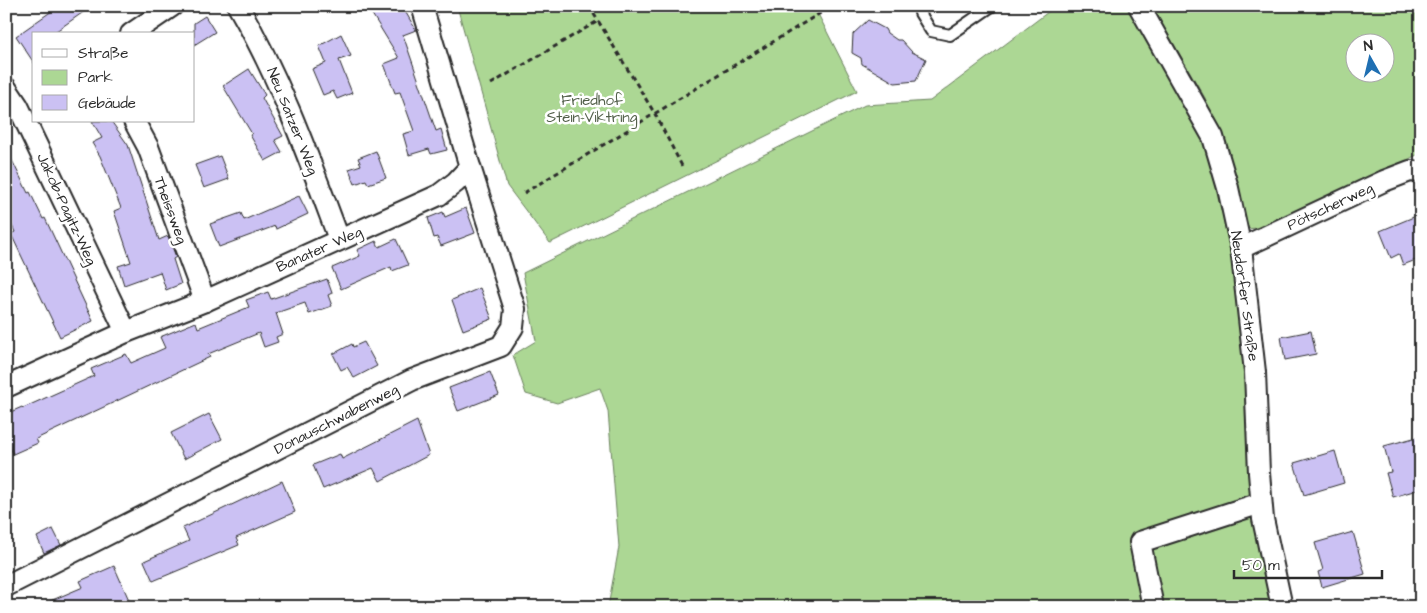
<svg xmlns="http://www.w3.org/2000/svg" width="1427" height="613" font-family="'Architects Daughter',sans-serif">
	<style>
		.green { fill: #acd794; stroke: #6c8160; fill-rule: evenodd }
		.building { fill: #cbc1f3; stroke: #2b2b2b }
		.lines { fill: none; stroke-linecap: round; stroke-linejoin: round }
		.lane-casing { stroke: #2b2b2b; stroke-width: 14 }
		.street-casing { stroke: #2b2b2b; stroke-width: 24 }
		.path { stroke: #2b2b2b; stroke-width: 3; stroke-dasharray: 5 4; stroke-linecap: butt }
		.lane { stroke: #fff; stroke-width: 10 }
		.street { stroke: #fff; stroke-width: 20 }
		.labels { text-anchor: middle; stroke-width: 5; stroke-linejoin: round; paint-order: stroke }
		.park-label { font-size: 15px; fill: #525f4a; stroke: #fff }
		.street-label { font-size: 15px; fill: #2b2b2b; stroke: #fff }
	</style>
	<rect width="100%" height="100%" fill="#fff"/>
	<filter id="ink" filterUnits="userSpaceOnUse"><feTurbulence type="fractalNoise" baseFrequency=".02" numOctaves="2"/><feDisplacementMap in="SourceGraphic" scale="10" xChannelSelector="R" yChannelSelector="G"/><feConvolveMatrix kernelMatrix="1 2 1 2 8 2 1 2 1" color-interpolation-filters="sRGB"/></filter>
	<g filter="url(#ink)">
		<g class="green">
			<path d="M457,6H810L817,12L857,91L550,243L507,186Z"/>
			<path d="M1056,6H1131L1190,103L1219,180L1240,295L1272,607H608L619,547L608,411L600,388L557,403L526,394L513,355L536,341L523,273L865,105L930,101Z"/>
			<path d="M1152,6H1421V153L1274,226L1247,229L1224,144L1205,98ZM1354,42H1384V72H1354Z"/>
		</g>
		<g class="building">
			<path d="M59,6H92L52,34H34V63L16,36Z"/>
			<path d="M367,6H402L416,30L403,35L436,131L441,129L447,150L431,154L429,149L409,155L403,134L414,131L400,92L395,93L384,64L399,58Z"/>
			<path d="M205,16L215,32L194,45V23Z"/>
			<path d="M868,20L885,29L887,33L897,40H901L912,52L926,59L916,81L895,83L862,64L861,58L852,53L853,34Z"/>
			<path d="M341,34L351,56L339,60L352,93L337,99L333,91L323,95L312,69L326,63L319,46Z"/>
			<path d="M249,69L265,95L262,98L283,136L275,140L282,152L265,161L250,135L252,134L223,86Z"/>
			<path d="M92,121H111L128,145L159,240L168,236L176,257L173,259L181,284L166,290L160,272L124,285L118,266L131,262L114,211L121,208L100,156L92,143L102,138Z"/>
			<path d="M6,148L28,193L30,192L43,219L45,218L93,321L60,337L11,234L15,232L6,213Z"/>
			<path d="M376,151L386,178L368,184L366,180L355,184L349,169L361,165L358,158Z"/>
			<path d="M220,156L229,179L204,188L195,165Z"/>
			<path d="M299,196L308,214L276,229L275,226L219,247L210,224L241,213L244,220Z"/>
			<path d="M466,208L475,233L441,246L437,237L434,238L428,218L443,212L445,217Z"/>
			<path d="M1416,216L1421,228V258L1403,265L1399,254L1391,258L1380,231Z"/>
			<path d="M396,239L408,265L392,271L391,267L341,289L332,268L360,256L357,250L376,241L379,247Z"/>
			<path d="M327,279L332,293L328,295L332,306L309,314L305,303L276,313L283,334L276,337L278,342L264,347L259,333L208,354L210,357L36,439L38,443L13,454L6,438V414L22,407L23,408L94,376L91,369L126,354L131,363L165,348L160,337L196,322L198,328L249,307L246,300L268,292L271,299Z"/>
			<path d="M480,288L492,319L463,330L452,300Z"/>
			<path d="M1311,331L1316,354L1285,360L1281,337Z"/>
			<path d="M364,342L377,366L354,378L347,367L341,370L333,354L352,344L353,347Z"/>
			<path d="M490,372L499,395L458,411L449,388Z"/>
			<path d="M209,414L222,439L184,459L171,433Z"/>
			<path d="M417,421L429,455L380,481L373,468L323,489L313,465L340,454L342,459Z"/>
			<path d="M1421,436V464L1415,465L1421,485L1416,486L1417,490L1393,497L1386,473L1391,472L1384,446Z"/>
			<path d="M1335,451L1344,483L1304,495L1294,463Z"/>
			<path d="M282,481L295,512L236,538L239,545L153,581L144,561L189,541L183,528Z"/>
			<path d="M53,529L61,545L44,553L37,537Z"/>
			<path d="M1353,532L1365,574L1322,587L1318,572L1323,570L1315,543Z"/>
			<path d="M114,566L129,600L113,607H36L83,587L80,581Z"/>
		</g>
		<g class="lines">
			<defs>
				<path id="lane" d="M921,6L920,13L931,31L950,35L992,6"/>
				<g id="street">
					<path d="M238,6C281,80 309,159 339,239"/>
					<path d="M1139,6L1213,137L1228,188L1241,248L1255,372L1259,473L1263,519L1282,607"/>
					<path d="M131,34L172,6"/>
					<path d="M6,88L18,106L126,332"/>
					<path d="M134,121L148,147L205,301"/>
					<path d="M1241,248L1384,181L1410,171L1421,172"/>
					<path d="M6,387L126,332L205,301L439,195L456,182L470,167L422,6"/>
					<path d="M6,586L412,380L501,346L513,327L515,309L470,167"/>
					<path d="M1153,607L1140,542L1261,503"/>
				</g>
			</defs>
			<use href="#lane" class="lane-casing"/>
			<use href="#street" class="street-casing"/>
			<g class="path">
				<path d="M589,6L655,114L683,168"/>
				<path d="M827,9L832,6"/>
				<path d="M491,84L598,21"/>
				<path d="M524,193L827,9L823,6"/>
			</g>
			<use href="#lane" class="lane"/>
			<use href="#street" class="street"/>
		</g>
	</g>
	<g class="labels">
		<g class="park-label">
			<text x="592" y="105">Friedhof<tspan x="592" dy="17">Stein-Viktring</tspan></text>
		</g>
		<g class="street-label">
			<text transform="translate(293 121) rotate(68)" y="5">Neu Satzer Weg</text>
			<text transform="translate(1330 206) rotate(-25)" y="5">Pötscherweg</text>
			<text transform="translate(67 209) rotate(65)" y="5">Jakob-Pagitz-Weg</text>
			<text transform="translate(171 210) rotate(70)" y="5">Theissweg</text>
			<text transform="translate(319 249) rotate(-24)" y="5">Banater Weg</text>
			<text transform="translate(1245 296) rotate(82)" y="5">Neudorfer Straße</text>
			<text transform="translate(336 419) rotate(-27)" y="5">Donauschwabenweg</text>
		</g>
	</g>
	<rect width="1427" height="613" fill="none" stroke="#fff" stroke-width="25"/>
	<rect x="12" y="12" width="1402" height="588" fill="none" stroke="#2b2b2b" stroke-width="2" filter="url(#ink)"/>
	<rect x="32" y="32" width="162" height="90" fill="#ffffff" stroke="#aaaaaa"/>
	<rect x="42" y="49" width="25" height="8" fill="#ffffff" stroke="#aaaaaa"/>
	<text x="78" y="58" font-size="15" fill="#2b2b2b">Straße</text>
	<rect x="42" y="70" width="25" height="15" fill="#acd794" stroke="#aaaaaa"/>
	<text x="78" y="82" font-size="15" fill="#2b2b2b">Park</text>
	<rect x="42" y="95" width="25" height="15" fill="#cbc1f3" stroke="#aaaaaa"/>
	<text x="78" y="108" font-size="15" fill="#2b2b2b">Gebäude</text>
	<g transform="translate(1370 58) rotate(352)"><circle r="24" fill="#ffffff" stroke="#aaaaaa"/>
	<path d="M0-4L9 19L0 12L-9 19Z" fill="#1f6fb2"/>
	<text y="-8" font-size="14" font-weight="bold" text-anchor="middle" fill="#2b2b2b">N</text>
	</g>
	<path d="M1234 570v8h148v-8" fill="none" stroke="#2b2b2b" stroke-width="2.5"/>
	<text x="1242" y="570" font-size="15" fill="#2b2b2b" stroke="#ffffff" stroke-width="4" paint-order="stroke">50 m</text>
</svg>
